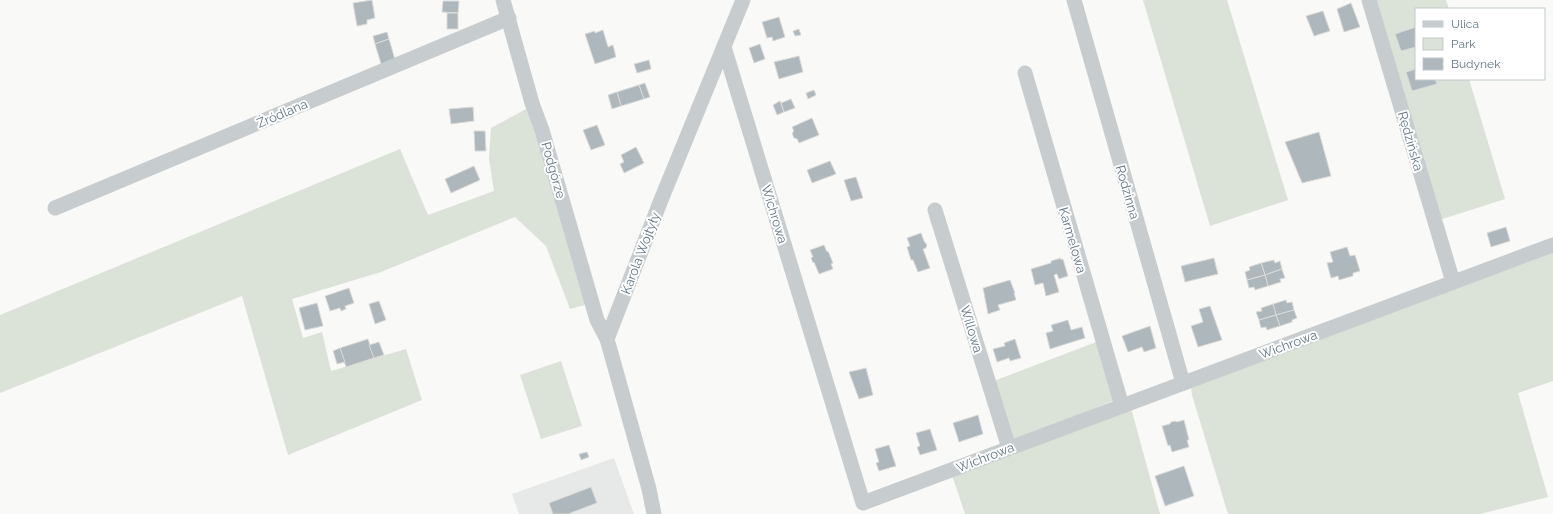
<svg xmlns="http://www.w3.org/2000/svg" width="1553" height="514" font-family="Raleway,sans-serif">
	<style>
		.built { fill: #e7e9e8 }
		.green { fill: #dbe2d7 }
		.building { fill: #adb7bc; stroke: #dbdbd9 }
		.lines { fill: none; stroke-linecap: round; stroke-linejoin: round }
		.minor { stroke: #c7cccf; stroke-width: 15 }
		.labels { text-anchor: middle; stroke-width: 4; stroke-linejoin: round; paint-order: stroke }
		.street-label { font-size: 13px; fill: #627784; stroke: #fff }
	</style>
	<rect width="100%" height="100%" fill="#f9f9f7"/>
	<path class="built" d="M614,458L634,514H519L512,494Z"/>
	<g class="green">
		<path d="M1143,0H1227L1288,200L1210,226Z"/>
		<path d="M1368,0H1446L1449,9H1416V79H1469L1505,199L1430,223Z"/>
		<path d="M528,108L588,304L570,309L546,246L515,217L381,272L292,299L303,338L322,332L331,371L406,349L422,400L288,455L242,296L0,393V315L400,149L428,215L494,191L489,159L491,128Z"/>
		<path d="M1553,253V381L1518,393L1548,497L1480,514H1228L1192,395L1191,386Z"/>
		<path d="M1099,341L1115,400L1021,439L1013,438L994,381Z"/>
		<path d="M561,361L582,426L541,439L520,375Z"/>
		<path d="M1131,408L1160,514H965L952,475Z"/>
	</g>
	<g class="building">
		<path d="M372,0L375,18L367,20V24L357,26L353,3Z"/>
		<path d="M443,1H459L458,13L442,12Z"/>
		<path d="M1351,3L1360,27L1344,32L1337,9Z"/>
		<path d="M1323,11L1330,31L1314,36L1306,16Z"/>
		<rect x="447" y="13" width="11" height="16"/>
		<path d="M779,17L785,37L773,41L772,37L767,38L762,22Z"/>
		<path d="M1416,27V47L1401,51L1395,34Z"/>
		<path d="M799,29L801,35L795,36L793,31Z"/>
		<path d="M603,30L608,47L613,45L616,57L595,64L585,34L595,31V33Z"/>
		<path d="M387,32L389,39L375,44L373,36Z"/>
		<path d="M389,39L396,63L382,67L375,44Z"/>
		<path d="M760,44L765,59L754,63L749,48Z"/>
		<path d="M799,56L803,72L779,79L774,62Z"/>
		<path d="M649,60L651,69L637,73L634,64Z"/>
		<path d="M1416,69V79H1435L1437,84L1412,91L1406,72Z"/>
		<path d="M645,83L650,97L644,99L639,85Z"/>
		<path d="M639,85L644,99L621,106L617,92Z"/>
		<path d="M814,90L816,95L808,99L806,93Z"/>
		<path d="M617,92L621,106L612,109L608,95Z"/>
		<path d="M791,99L795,108L784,112L781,103Z"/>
		<path d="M780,101L784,112L777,115L773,105Z"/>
		<path d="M473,107L474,121L451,124L449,109Z"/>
		<path d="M812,118L819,135L799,143L797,139L794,138L792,133L794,131L792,127Z"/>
		<path d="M597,125L605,145L591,150L583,130Z"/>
		<path d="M474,131H485L486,151H475Z"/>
		<path d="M1319,132L1331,176L1302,183L1285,142Z"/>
		<path d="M636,147L644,163L624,173L620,164L624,162L621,155Z"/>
		<path d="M830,161L836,174L812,183L807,170Z"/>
		<path d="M474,166L480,180L451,193L445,179Z"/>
		<path d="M856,177L863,198L851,201L844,180Z"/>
		<path d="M1506,227L1510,241L1491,247L1487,233Z"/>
		<path d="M921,233L924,241L927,245L926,248L923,249L930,268L918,272L913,260H911L907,247L910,246L907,238Z"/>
		<path d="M824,245L827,252L828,251L833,263L831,264L833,269L819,274L814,262L813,263L811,258L813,257L810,250Z"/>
		<path d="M1347,247L1350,256L1355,255L1360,271L1353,273V276L1339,280L1338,276L1331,278L1327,263L1333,262L1330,252Z"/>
		<path d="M1061,258V260L1063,259L1068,276L1059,279L1057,274L1054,275L1059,292L1046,296L1043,283L1035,285L1031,269L1051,263V261Z"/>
		<path d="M1214,258L1218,274L1185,282L1181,266Z"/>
		<path d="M1274,260L1275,263L1280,261L1282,269L1265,275L1261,263Z"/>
		<path d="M1261,263L1265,275L1247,280L1245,272L1250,270L1249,267Z"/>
		<path d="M1282,269L1285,278L1280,279L1281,282L1268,286L1265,275Z"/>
		<path d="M1265,275L1268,286L1255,290L1254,287L1249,288L1247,280Z"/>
		<path d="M1010,280L1015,293H1014L1016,300L998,305L1000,310L988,314L983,288Z"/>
		<path d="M349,288L354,303L345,306L346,309L341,311L340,308L330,311L325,296Z"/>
		<path d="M1286,300L1287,303L1292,302L1294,310L1276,315L1273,304Z"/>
		<path d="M379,301L386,320L375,324L369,304Z"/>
		<path d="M317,303L323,326L305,330L299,308Z"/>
		<path d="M1273,304L1276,315L1259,320L1256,312L1262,311L1261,308Z"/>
		<path d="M1210,306L1222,340L1198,347L1191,326L1203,322L1199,309Z"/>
		<path d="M1294,310L1297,318L1292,320V322L1280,326L1276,315Z"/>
		<path d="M1276,315L1280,326L1267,330L1266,327L1261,328L1259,320Z"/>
		<path d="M1068,320L1071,330L1082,327L1085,338L1050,349L1046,333L1053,331L1051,325Z"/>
		<path d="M1150,326L1156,348L1144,352L1142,347L1128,352L1122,336Z"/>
		<path d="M368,339L374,358L346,367L340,348Z"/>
		<path d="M1015,339L1021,358L1010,361L1009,358L997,362L993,349L1005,346L1004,343Z"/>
		<path d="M379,342L384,355L374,358L369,345Z"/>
		<path d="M340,348L345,362L337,364L333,351Z"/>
		<path d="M866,368L873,395L859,399L849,372Z"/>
		<path d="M978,415L983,434L959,442L953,423Z"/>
		<path d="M1184,420L1189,440H1187L1189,447L1172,452L1170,445L1168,446L1162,426L1170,424L1171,422L1175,421L1177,422Z"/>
		<path d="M930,429L937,450L920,455L917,447L920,446L916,433Z"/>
		<path d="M889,445L896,466L879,471L876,463L879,462L875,449Z"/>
		<path d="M587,452L589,457L581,460L579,454Z"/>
		<path d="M1184,466L1194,496L1165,506L1155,476Z"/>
		<path d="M591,487L597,503L568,514H553L549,503Z"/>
	</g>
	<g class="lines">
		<g class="minor">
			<path d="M503,0L532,103L542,130L597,320L607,339"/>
			<path d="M1074,0L1183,383"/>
			<path d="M1369,0L1453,282"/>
			<path d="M724,47L863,503L1553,245"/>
			<path d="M1025,73L1122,406"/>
			<path d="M55,208L509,18"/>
			<path d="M935,210L1009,448"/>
			<path d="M654,514L649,489L607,339L661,200L743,0"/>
		</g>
	</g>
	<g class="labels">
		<g class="street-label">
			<text transform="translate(282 113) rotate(-23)" y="5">Źródlana</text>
			<text transform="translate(1411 141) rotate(74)" y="5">Rędzińska</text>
			<text transform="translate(554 170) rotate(74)" y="5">Podgórze</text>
			<text transform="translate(1128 192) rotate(74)" y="5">Rodzinna</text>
			<text transform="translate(775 214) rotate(73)" y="5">Wichrowa</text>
			<text transform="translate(1073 240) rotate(74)" y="5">Karmelowa</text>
			<text transform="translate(640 253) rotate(-69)" y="5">Karola Wojtyły</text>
			<text transform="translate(972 329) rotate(73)" y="5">Willowa</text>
			<text transform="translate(1288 344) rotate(-20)" y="5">Wichrowa</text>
			<text transform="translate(985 457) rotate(-21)" y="5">Wichrowa</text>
		</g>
	</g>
	<rect x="1415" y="8" width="130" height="72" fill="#ffffff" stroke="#c0c9ce"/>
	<rect x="1423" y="21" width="20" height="6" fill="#c7cccf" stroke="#c0c9ce"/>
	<text x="1451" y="28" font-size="12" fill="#627784">Ulica</text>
	<rect x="1423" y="38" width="20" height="12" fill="#dbe2d7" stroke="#c0c9ce"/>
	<text x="1451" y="48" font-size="12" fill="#627784">Park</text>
	<rect x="1423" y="58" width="20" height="12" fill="#adb7bc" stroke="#c0c9ce"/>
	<text x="1451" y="68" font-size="12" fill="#627784">Budynek</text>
</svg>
